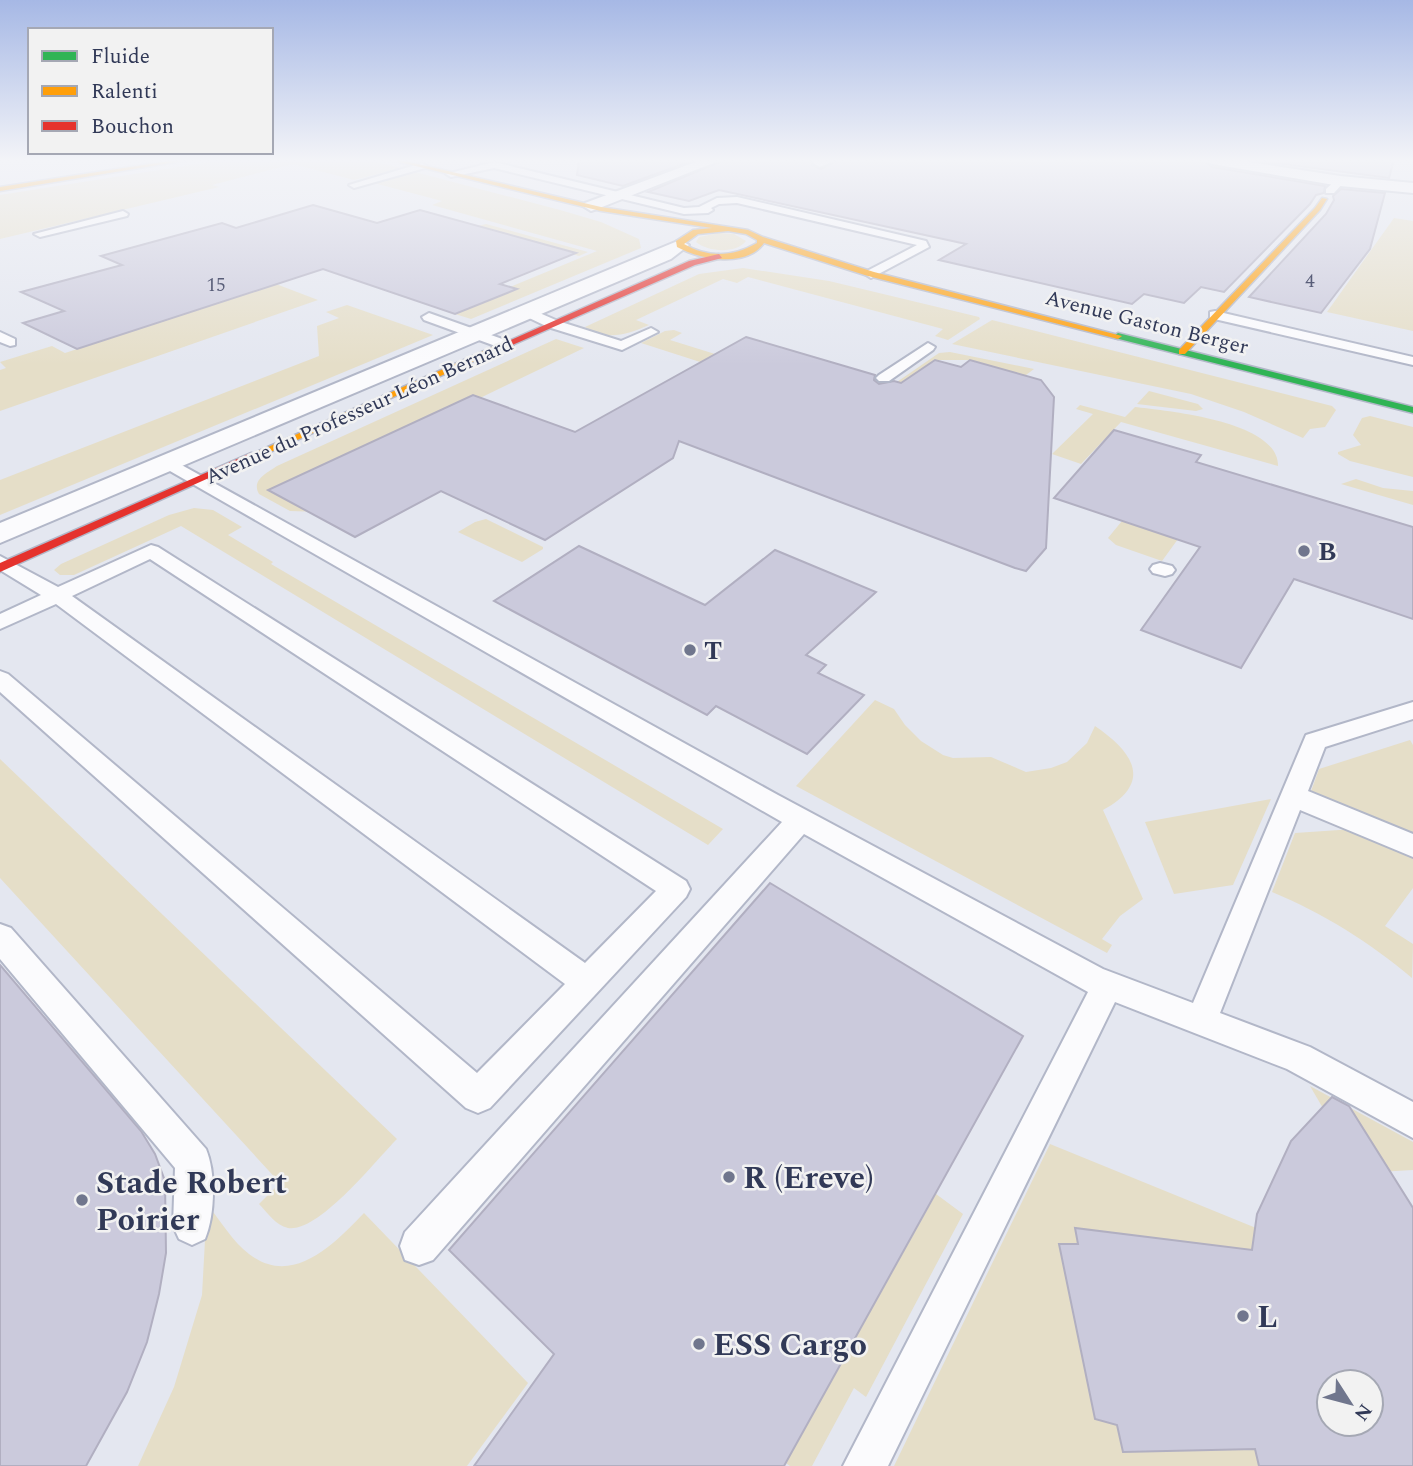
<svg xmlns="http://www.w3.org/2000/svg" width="1413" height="1466" font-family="Spectral,serif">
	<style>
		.green { fill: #e5dec8 }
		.building { fill: #cbcadc; stroke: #b1afc1; stroke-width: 2; fill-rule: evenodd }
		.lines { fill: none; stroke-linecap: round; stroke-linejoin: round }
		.lane-casing { stroke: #b2b7c8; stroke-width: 4 }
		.street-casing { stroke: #b2b7c8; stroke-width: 4 }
		.fast-casing { stroke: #b2b7c8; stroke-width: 3 }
		.slow-casing { stroke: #b2b7c8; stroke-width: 3 }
		.jam-casing { stroke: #b2b7c8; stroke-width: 3 }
		.lane { fill: #fbfbfd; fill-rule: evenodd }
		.street { fill: #fbfbfd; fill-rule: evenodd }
		.fast { fill: #30b455; fill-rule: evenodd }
		.slow { fill: #ff9f0a; fill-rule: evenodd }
		.jam { fill: #e5322d; fill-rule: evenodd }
		.poi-dot { fill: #70768d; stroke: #f2f2f2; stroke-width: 2.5 }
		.labels { text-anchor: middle; stroke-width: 5; stroke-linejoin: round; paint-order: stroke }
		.far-number-label { font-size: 19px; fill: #585d78 }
		.far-street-label { font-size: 21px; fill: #313957; stroke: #f2f2f2 }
		.poi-label { font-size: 26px; font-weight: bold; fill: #313957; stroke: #f2f2f2; text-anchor: start }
		.near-poi-label { font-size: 32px; font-weight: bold; fill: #313957; stroke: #f2f2f2; text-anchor: start }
	</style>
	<rect width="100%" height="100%" fill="#e4e7f0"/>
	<g class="green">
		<path d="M223,160H368L401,168L354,180L293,164L212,185L219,187L0,239V195Z"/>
		<path d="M415,172L560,210L601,222L639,239L641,248L471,319L455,314L515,289L510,287L597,251L432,205L442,201L374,183Z"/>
		<path d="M1394,218L1413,221V331L1327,312Z"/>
		<path d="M486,224L588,252L579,256L478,226Z"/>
		<path d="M719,233L734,234L746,241C736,254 708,252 696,242L699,237Z"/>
		<path d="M743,268L829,281L979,317L980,319L948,340L935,336L943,329L748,277L737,283L723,279L636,320L649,325C627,335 606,341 585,327L699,274Z"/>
		<path d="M276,284L318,300L0,411V370L6,368L0,362L52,346L65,353Z"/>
		<path d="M347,305L433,335L0,515V480L319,356L317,326L339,318L326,312Z"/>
		<path d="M992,320L1332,406L1336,410L1325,427L1310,429L1303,438L1244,412L1191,394L952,344Z"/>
		<path d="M674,330L682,333L670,340L824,388L809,397L641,343L665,331Z"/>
		<path d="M556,339L584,348L480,398L472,395L269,490L297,506L342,484L322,512L290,511L259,494C251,480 267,473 277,466Z"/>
		<path d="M950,352L1034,369L1022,378L1017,373L970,360H935L847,422L846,417L939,353Z"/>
		<path d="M1149,391L1198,404L1203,409L1196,411L1137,404Z"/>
		<path d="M1080,405L1125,417L1135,407C1168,411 1279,421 1278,466L1121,422L1081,464L1052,454L1093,414L1076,409Z"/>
		<path d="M1370,416L1413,427V477L1350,461L1338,454V452L1361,445L1353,435L1362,418Z"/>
		<path d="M1356,479L1383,488L1413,491V505L1341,484Z"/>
		<path d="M194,508L213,510L242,527L228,535L273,562L271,564L723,829L708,845L181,526L74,575H60L54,570L61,564L169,515Z"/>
		<path d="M486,519L543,547V549L522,562L458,532L475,522Z"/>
		<path d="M1122,521L1178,539L1162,561L1116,545L1108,538Z"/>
		<path d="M875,700L894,709L905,725L921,741L943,755L953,758L991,757L1026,772L1051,768L1067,762L1087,743L1095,726C1133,752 1154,782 1103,810L1143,899L1120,916L1102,939L1112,945L1107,953L796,786Z"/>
		<path d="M1410,740L1413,745V837L1310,794L1319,769Z"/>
		<path d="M0,759L397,1139C376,1160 319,1233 288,1228C275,1225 268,1213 259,1204L280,1183L0,878Z"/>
		<path d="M1271,799L1233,885L1174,894L1145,822Z"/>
		<path d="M1354,829L1413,854V888L1385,926L1413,944L1412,978C1369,942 1325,914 1272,892L1295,833Z"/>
		<path d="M1310,1086L1413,1142V1170L1361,1173Z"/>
		<path d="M1050,1144L1315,1252L1280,1254L1075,1228L1079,1251L1064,1250L1063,1244H1059L1095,1419L1099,1420L1114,1413L1123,1452L1292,1447L1296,1466H894Z"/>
		<path d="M936,1194L963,1214L866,1397L854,1388L812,1466H790L786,1463Z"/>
		<path d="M207,1204C220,1220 233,1242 249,1254C293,1288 335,1243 364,1213L528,1383L467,1466H138L174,1387L202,1295Z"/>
	</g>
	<g class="building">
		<path d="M579,160H694L623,186L577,175Z"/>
		<path d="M724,160H812V165L821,169L838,160H1203L1212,167L1325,186L1324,193L1316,195L1310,204L1224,292L1201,287L1184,303L1144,294L1132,304L939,260L966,244L719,190L689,201L648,192Z"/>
		<path d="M1253,160H1394L1389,178Z"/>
		<path d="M1341,189L1385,193L1370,249L1321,313L1249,297L1326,214L1334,200L1333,196Z"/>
		<path d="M313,205L377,223L420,210L576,253L500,284L517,289L455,314L323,269L77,349L23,323L64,311L21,292L122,265L101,256L222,223L236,228Z"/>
		<path d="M746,337L875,375L874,380L879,384L894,381L901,383L935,360L961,367L970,360L1041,380L1054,397L1046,548L1026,571L1015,568L679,441L673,458L545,540L441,491L355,537L268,490L473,395L575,432Z"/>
		<path d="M1114,430L1201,455L1196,462L1413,527V619L1294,579L1241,668L1141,630L1200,547L1054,498Z"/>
		<path d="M579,546L705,605L775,550L876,592L806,655L826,665L818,673L864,695L807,754L716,706L707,715L494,601Z"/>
		<path d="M770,883L1023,1036L784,1466H474L554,1354L449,1250Z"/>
		<path d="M0,965L141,1131L155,1154L165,1181L166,1253L159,1294L147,1342L127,1392L86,1466H0Z"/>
		<path d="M1332,1097L1349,1106L1413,1208V1466H1259L1255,1449L1123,1452L1117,1425L1095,1419L1059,1244H1078L1075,1228L1252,1250L1257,1214L1291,1141ZM1329,1382H1371V1424H1329Z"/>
	</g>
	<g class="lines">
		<defs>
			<g id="lane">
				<path d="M494,162L684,208L699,207L717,198L737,197L926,241L929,247L871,278L865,274L867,271L917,245L737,203L719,204L711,208L713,210L708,213L684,214L494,168L451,177L446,174Z"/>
				<path d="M422,163L427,166L425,168L354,188L349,185Z"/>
				<path d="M1337,179L1345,181L1334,193H1326V189Z"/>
				<path d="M123,211L128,214L127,216L40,237L34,234Z"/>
				<path d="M528,308L558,321L621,341L651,328L658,332L622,350L548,327L523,315V309Z"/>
				<path d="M1215,311L1413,357V365L1210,318V312Z"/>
				<path d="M429,313L511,342L513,345L506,349L501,348L424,320L422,317Z"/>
				<path d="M0,332L15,339V345L10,346L0,342Z"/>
				<path d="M928,343L935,347L933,350L889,381H879L876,378L879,375Z"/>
				<path d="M169,458L778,795L1103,969L1193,1003L1306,735L1413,702V719L1325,747L1308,791L1413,834V857L1300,810L1220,1013L1310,1047L1413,1102V1138L1287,1069L1115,1002L888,1466H843L1088,992L804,834L433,1260L419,1265L405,1260L400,1246L405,1232L782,822L163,467L160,463L163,459Z"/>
				<path d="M151,545L158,547L686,881L690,889L686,897L490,1108L478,1113L466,1108L0,692V671L8,674L477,1073L565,984L56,604L0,629V614L41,595L0,570V556L58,587ZM150,559L656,891L585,963L72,596Z"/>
				<path d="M1160,563L1172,566L1175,570L1172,574L1165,576L1153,573L1150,569L1153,565Z"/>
				<path d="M0,924L11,928L206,1149C216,1173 215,1215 205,1239L192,1245L179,1239L173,1226L175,1168L0,959Z"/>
			</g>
			<g id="street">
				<path d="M701,160H721L597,209L591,211L583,206L585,203Z"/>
				<path d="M815,160H836L820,167L813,163Z"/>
				<path d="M1205,160H1237L1340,176L1413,183V193L1340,186L1212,164Z"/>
				<path d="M680,240L689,245L671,259L0,543V523Z"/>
			</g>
			<path id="fast" d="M1118,333L1413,407V413L1115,338L1114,336Z"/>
			<g id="slow">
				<path d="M175,160H188L0,191V187Z"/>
				<path d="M391,160H401L601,207L748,230L763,237L874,272L1122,336L1118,339L868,276L764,243C746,268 701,260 677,247L676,241L693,230L712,228L601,211ZM728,231L746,234L757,240V243C733,257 708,258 684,244L698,234Z"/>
				<path d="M1322,198L1327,199L1320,210L1185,354H1179V350L1315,208Z"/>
				<path d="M504,342L512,344L259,457L250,455Z"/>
			</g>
			<g id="jam">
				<path d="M719,254L722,258L695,265L510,346L502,344L689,261Z"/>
				<path d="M251,453L260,455L0,572V563Z"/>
			</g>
		</defs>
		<use href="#lane" class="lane-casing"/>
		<use href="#street" class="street-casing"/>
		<use href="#fast" class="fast-casing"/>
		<use href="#slow" class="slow-casing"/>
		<use href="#jam" class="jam-casing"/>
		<use href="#lane" class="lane"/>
		<use href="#street" class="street"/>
		<use href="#fast" class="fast"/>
		<use href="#slow" class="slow"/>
		<use href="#jam" class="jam"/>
	</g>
	<linearGradient id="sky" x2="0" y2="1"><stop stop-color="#a6b8e5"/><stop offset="0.44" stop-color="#f3f4f8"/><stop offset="1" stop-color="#f3f4f8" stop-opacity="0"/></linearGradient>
	<rect width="1413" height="365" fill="url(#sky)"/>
	<g class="poi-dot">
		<circle cx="1304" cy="551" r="7"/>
		<circle cx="690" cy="650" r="7"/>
		<circle cx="729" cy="1177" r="7"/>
		<circle cx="82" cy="1200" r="7"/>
		<circle cx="1243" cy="1316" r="7"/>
		<circle cx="699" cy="1344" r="7"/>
	</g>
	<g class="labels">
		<g class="far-number-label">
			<text x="1310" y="287">4</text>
			<text x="216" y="291">15</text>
		</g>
		<g class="far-street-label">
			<text transform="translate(1147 322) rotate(14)" y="7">Avenue Gaston Berger</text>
			<text transform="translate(359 410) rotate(-24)" y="7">Avenue du Professeur Léon Bernard</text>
		</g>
		<g class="poi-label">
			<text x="1318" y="560">B</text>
			<text x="704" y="659">T</text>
		</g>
		<g class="near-poi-label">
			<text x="743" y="1188">R (Ereve)</text>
			<text x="96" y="1193">Stade Robert<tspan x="96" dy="37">Poirier</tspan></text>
			<text x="1257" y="1327">L</text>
			<text x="713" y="1355">ESS Cargo</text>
		</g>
	</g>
	<rect x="28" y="28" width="245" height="126" fill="#f2f2f2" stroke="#a5a8b4" stroke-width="2"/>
	<rect x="42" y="51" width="35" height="10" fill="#30b455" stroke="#a5a8b4" stroke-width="2"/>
	<text x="91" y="63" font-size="21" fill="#313957">Fluide</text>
	<rect x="42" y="86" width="35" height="10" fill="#ff9f0a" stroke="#a5a8b4" stroke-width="2"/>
	<text x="91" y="98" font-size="21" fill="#313957">Ralenti</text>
	<rect x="42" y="121" width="35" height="10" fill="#e5322d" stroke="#a5a8b4" stroke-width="2"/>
	<text x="91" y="133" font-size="21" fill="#313957">Bouchon</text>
	<g transform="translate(1350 1403) rotate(126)"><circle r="33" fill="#f2f2f2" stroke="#a5a8b4" stroke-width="2"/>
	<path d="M0-5L12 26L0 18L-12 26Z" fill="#70768d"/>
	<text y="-10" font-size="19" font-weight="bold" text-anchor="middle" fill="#313957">N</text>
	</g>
</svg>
